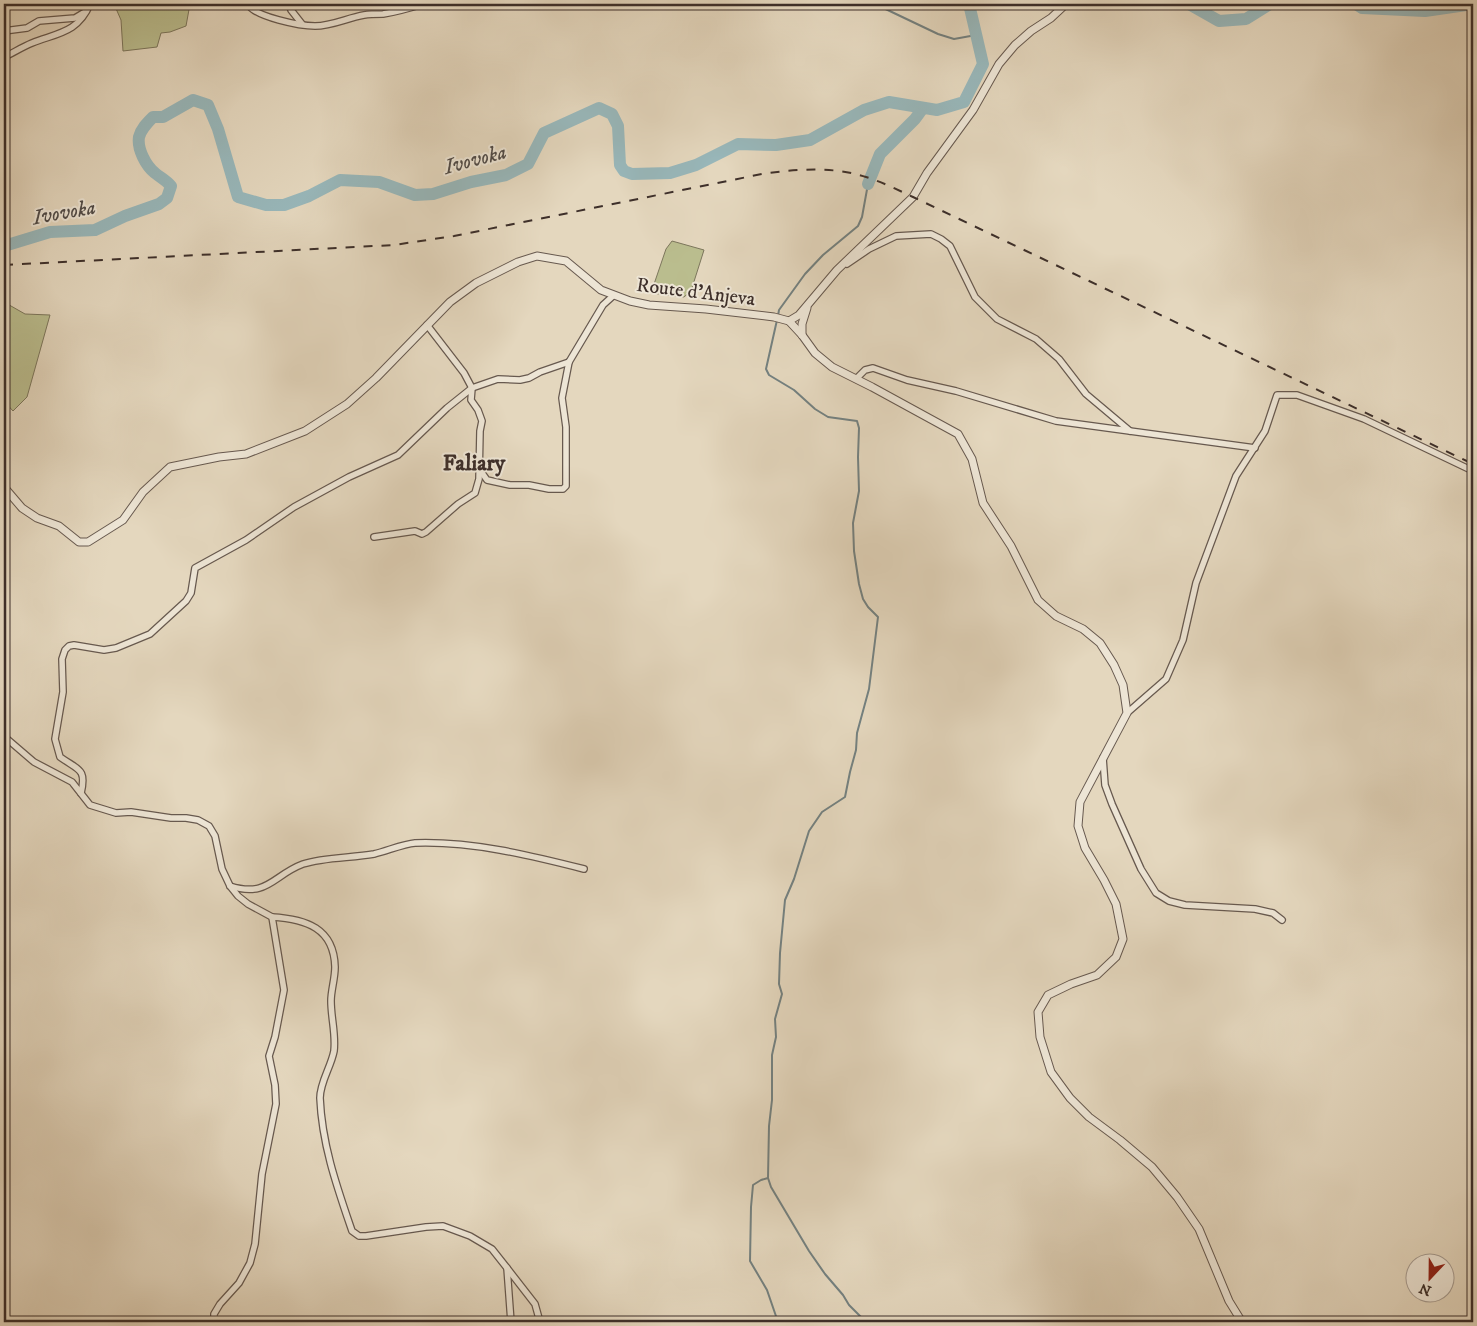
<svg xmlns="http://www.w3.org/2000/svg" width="1477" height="1326" font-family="'IM FELL DW Pica',serif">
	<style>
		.green { fill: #babd8e; stroke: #7c765c }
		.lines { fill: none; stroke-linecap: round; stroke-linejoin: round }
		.stream { stroke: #748180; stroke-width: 2 }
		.river { stroke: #98b7ba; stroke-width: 12 }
		.minor-casing { stroke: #67594f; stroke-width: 8 }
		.tertiary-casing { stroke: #67594f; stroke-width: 9 }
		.minor { stroke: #ede5d5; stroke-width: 5.5 }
		.tertiary { stroke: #ede5d5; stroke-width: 7 }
		.rail { stroke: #3d2f2a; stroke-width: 2; stroke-dasharray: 9 9; stroke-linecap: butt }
		.labels { text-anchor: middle; stroke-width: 4; stroke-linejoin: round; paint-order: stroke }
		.street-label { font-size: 20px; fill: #3d2f2a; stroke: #ede5d5 }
		.water-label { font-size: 21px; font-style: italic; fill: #4f4a47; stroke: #ede5d5 }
		.quarter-label { font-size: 22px; font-weight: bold; fill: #3d2f2a; stroke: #ede5d5 }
	</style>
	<rect width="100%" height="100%" fill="#e4d7be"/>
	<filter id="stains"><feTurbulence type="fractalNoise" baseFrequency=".004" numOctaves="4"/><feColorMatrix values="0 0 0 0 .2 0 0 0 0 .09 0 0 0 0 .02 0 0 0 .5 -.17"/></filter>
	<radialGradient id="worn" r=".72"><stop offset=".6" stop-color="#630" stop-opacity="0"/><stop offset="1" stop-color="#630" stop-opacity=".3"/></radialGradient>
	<g class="green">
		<path d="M114,4H190L186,26L170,32L161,33L157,47L123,51L121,20Z"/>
		<path d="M672,241L704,250L691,291L684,297L651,293L666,249Z"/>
		<path d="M4,302L25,314L50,315L27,397L13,411L4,401Z"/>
	</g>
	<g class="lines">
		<g class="stream">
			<path d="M875,4L938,34L954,39L976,35"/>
			<path d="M778,316L779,310L805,274L823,255L858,226L862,217L868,184"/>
			<path d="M777,320L766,369L769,375L794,390L815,409L828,417L857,421L859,428L858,457L859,491L853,523L854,551L859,584L863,599L868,607L878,617L869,689L857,733L856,750L850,772L845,797L822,812L809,831L794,879L785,900L780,953L779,984L782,994L775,1019L776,1037L772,1055V1100L769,1126L768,1178L771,1187L809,1251L825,1274L843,1295L849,1305L866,1322"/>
			<path d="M768,1178L761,1180L753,1185L751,1207L750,1261L767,1290L778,1322"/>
		</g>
		<g class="river">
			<path d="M1189,4L1219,21L1246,19L1270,4"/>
			<path d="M1356,4L1362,8L1425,11L1473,4"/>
			<path d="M868,184L880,154L915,119L923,108"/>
			<path d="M4,246L50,232L95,230L125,216L159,204L167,198L171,186C166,180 161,178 155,173C146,166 137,149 139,137C141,129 147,123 153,117H163L193,100L208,105L218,129L238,197L266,205H284L309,196L340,180L379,182L415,195L433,194L471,182L506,175L528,164L544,133L599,108L612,114L618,126L620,165L624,171L632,174L670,173L696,165L738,144L776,145L810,140L864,110L889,102L937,110L964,102L983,64L969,4"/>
		</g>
		<defs>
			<g id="minor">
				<path d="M248,4C254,17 301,26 315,26C332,26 347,18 364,15C370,14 376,14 383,14C396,12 410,8 423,4"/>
				<path d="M289,4L291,10L302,24"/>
				<path d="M4,31L27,28L39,21L75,18L85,12"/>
				<path d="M4,57C13,53 22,47 32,43C57,33 78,33 90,4"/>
				<path d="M847,264L869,249L896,236L931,234L941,239L950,246L975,297L997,319L1036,339L1059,359L1086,394L1130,431"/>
				<path d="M856,379L865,370L873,368L907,380L956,391L1056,421L1255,448"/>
				<path d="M480,470L487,480L510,485H529L549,489H563L566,486V427L562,398L569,362"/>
				<path d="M374,537L415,531L422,534L426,532L458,504L475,493L479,479L480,431L482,421L478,410L471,400L472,388L464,373L427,325"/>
				<path d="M1127,713L1166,679L1183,640L1196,583L1236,476L1265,431L1277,395H1297L1364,419L1473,471"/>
				<path d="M4,741L6,738L34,762L72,782L90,805L116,813L131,812L171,818H186L198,820L209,826L215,836L222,869L230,886L238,896L248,904L272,917L284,990L275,1037L269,1056L275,1085L276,1104L262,1174L255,1244L250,1263L239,1283L220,1304L214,1314V1322"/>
				<path d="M1103,758L1105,785L1112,804L1141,869L1156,893L1169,901L1185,905L1255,909L1273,913L1282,920"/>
				<path d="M81,793C87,768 78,770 60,757L55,739L63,692L62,659L65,650L69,646L74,645L104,650L116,648L150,634L186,601L191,593L195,568L246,540L294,507L349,477L398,455L447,408L472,388L498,379L520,380L529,378L540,372L569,362L603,305L614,295"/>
				<path d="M230,886C268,898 273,875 303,864C324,857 352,858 374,854C387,851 403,844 415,843C471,841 529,855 584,869"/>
				<path d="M272,917C306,919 334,928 335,967C335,979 331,990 331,1001C331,1018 336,1034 334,1051C331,1067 320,1082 320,1098C322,1145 337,1187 352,1231L359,1236H366L426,1227L443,1226L470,1236L492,1249L507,1268L511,1322"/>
				<path d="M507,1268L535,1304L540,1322"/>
			</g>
			<g id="tertiary">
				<path d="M789,321L799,315L837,270L913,197L927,173L973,110L999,64L1015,45L1031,31L1051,18L1066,4"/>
				<path d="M802,335V324L807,308"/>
				<path d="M4,487L22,508L37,518L59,526L79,542H88L123,520L143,492L170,467L219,457L246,454L305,431L347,404L376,378L450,302L476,283L518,262L537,256L566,261L601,290L630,301L649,305L706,309L774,317L789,321L802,335L815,353L832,367L872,387L958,434L972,459L983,503L1011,546L1038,600L1056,616L1083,629L1100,643L1114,665L1123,685L1127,713L1080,802L1078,826L1085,848L1104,880L1116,904L1123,939L1116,957L1097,975L1071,984L1048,995L1038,1012L1040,1037L1051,1072L1070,1098L1089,1117L1120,1140L1152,1167L1177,1197L1199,1229L1229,1301L1242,1322"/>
			</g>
		</defs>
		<use href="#minor" class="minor-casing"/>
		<use href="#tertiary" class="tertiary-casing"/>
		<use href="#minor" class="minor"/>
		<use href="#tertiary" class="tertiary"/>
		<path class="rail" d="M4,265L394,245L454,236L762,174C797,169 832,166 866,177C882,182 898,190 913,197L1473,464"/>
	</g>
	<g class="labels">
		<g class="street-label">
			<text transform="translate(696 291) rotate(7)" y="7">Route d'Anjeva</text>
		</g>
		<g class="water-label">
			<text transform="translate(475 159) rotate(-15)" y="7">Ivovoka</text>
			<text transform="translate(64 212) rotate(-10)" y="7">Ivovoka</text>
		</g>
		<g class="quarter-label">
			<text x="474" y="470">Faliary</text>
		</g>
	</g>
	<rect width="1477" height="1326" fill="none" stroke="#e4d7be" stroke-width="20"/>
	<rect x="5" y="5" width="1467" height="1316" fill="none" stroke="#3d2f2a" stroke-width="2.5"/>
	<rect x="10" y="10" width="1457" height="1306" fill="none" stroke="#3d2f2a"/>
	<g transform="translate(1430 1278) rotate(202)"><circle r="24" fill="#ede5d5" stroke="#a79c91"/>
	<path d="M0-4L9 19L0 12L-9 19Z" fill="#8f2418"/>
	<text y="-8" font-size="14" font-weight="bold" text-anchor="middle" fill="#3d2f2a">N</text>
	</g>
	<rect width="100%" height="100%" filter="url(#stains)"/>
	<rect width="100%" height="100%" fill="url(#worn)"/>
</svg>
